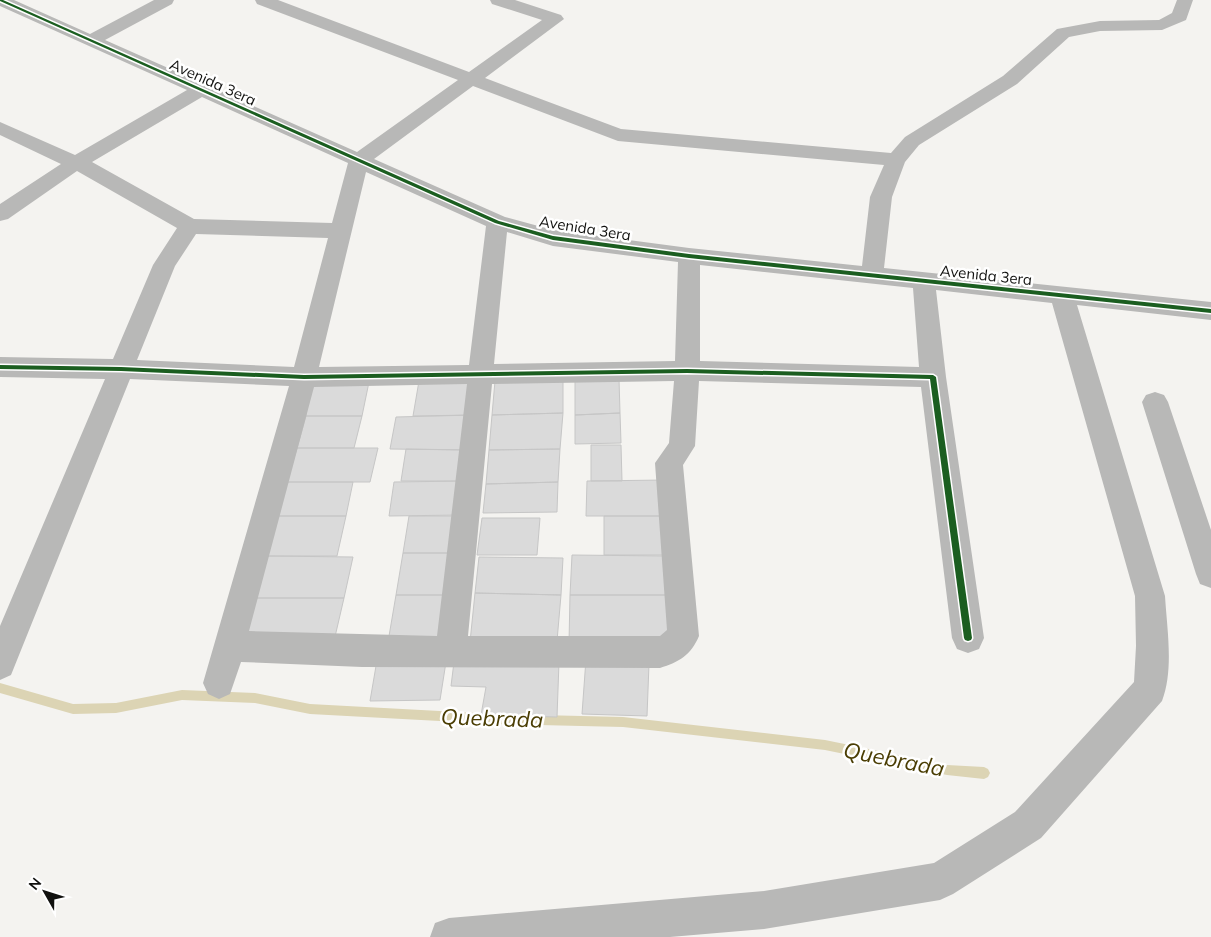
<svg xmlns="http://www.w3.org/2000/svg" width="1211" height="937" viewBox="0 0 1211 937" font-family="Mulish,sans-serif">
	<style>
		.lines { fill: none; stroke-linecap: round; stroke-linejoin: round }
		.stream { fill: #dcd4b4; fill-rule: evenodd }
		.building { fill: #dadada; stroke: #c6c6c6 }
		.minor { fill: #b8b8b7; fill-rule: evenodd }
		.cycleway-casing { stroke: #fff; stroke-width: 3 }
		.cycleway { fill: #1b5e20; fill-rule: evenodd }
		.labels { text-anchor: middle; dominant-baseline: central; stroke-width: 5; stroke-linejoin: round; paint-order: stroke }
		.far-street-label { font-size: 15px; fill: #11110f; stroke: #fff }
		.near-water-label { font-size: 22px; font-style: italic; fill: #4a3d03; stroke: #fff }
	</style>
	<rect width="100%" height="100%" fill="#f4f3f0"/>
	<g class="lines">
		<path class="stream" d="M0,683L73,704L116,703L182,690L255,693L310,704L495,714L623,717L825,740L947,765L984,767L988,769L990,773L988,777L984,779L947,775L825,750L623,727L495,724L310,714L255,703L182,700L116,713L73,714L0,693Z"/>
	</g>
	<path class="building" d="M477,379L473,415L413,416L419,381Z
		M619,379L620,413L575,415V380Z
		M563,380V413L492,415L495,381Z
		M310,382H369L362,416H306Z
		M563,413L560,449L489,450L492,415Z
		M620,413L621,443L575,444V415Z
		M473,415L469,450L390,449L396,417Z
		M306,416H362L354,448H297Z
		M591,445H621L622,481H591Z
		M297,448H378L370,482H287Z
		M406,449L469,450L465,481H401Z
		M560,449L558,482L486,484L489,450Z
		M666,480L668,516H586L587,481Z
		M465,481L461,515L389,516L394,482Z
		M287,482H353L346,516H278Z
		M558,482L557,512L483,513L486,484Z
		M278,516H346L337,556H267Z
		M409,516H462L457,553H403Z
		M604,516H668L670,555H604Z
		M482,518H540L537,555H477Z
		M403,553H457L452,595H396Z
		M572,555L666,556L668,595H570Z
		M267,556L353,557L344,598H255Z
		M479,557L563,558L561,595L475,593Z
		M475,593L561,595L557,641L470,642Z
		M396,595H452L445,642H388Z
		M570,595H668L672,643H569Z
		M255,598H344L334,641L243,640Z
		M586,659L649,664L647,716L582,714Z
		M446,662L440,700L370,701L376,666Z
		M454,662H559L557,717L481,715L486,687L451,686Z"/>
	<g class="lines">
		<path class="minor" d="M0,0H14L90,34L154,0H174L172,4L105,40L357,152L458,80L257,4L255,0H278L469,72L542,20L492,4L490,0H515L561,15L564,19L485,78L621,129L891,153L905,137L1003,76L1057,29L1100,21L1159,20L1172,13L1177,0H1193L1186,20L1162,30L1100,31L1069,37L1017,84L919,145L905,162L892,197L884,268L1211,302V320L1077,305L1165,596C1167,629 1174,670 1162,701L1041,838L953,894L940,900L764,929L670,937H430L435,923L449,918L764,891L934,863L1015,812L1134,682L1136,646L1135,596L1052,303L936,290L946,377L984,638L979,649L968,653L957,649L952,638L921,387L699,381L695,446L683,465L699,636C691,655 679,662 660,668L362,667L241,662L230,694L219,699L208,694L203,683L289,386L130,379L11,675L0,680V626L105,379L0,377V357L113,359L153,265L177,228L77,171L8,219L0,221V204L61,164L0,135V122L75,155L187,90L0,6ZM473,86L618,141L884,165L870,197L862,266L689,248L553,230L505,217L374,159ZM202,97L348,163L332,223L194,219L92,162ZM366,172L486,226L469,365L319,367ZM507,232L553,246L678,262L675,361L494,364ZM196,234L328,238L294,367L137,360L175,266ZM700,265L913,288L919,367L700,361ZM674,381L669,443L655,463L667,630L660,636H468L492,384ZM467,384L437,636L249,631L314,387Z
			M1155,392L1164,395L1168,402L1211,530V588L1200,584L1196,574L1142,402L1146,395Z"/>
		<g class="cycleway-casing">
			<path id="cycleway" d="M0,0H3L499,221L553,236L689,254L1211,309V313L689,258L553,240L495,223L0,1Z
				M0,365L121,367L304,375L687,369L933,375L936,377L972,638L971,640L968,641L965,640L964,638L930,379L687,373L304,379L121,371L0,369Z"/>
		</g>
		<use href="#cycleway" class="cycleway"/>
	</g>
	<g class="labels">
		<g class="far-street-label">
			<text transform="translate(213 82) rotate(24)">Avenida 3era</text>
			<text transform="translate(585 228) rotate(9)">Avenida 3era</text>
			<text transform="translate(986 275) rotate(6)">Avenida 3era</text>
		</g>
		<g class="near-water-label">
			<text transform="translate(492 718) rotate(2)">Quebrada</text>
			<text transform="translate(894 759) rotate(11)">Quebrada</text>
		</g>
	</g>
	<g transform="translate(45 892) rotate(309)" stroke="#ffffff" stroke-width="4" paint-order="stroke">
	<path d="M0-4L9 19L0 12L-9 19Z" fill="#11110f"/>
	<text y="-8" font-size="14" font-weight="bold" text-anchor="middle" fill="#11110f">N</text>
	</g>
</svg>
